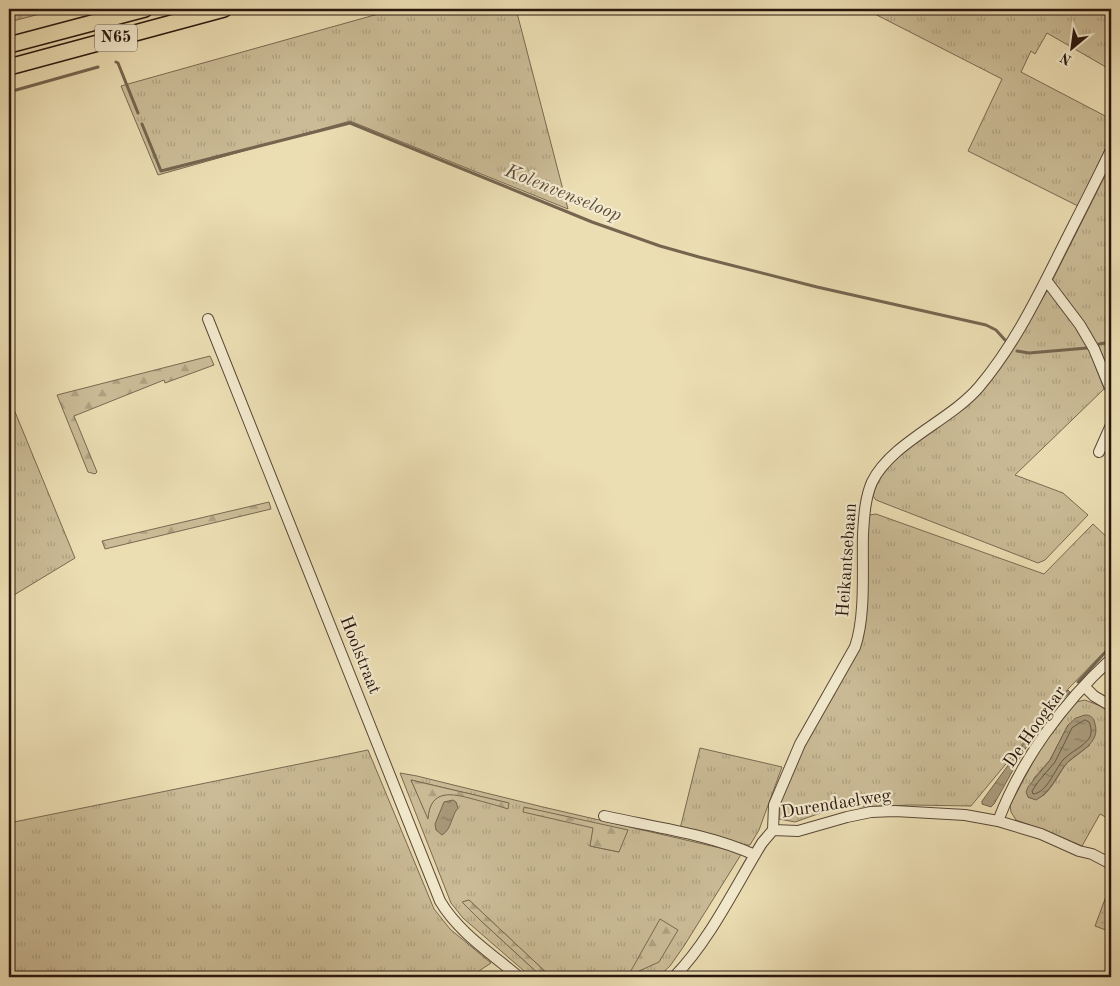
<svg xmlns="http://www.w3.org/2000/svg" width="1120" height="986" viewBox="0 0 1120 986" font-family="'Old Standard TT',serif">
	<style>
		.grass { fill: url(#grass-tufts); stroke: #7a6952; fill-rule: evenodd }
		.forest { fill: url(#forest-firs); stroke: #7a6952 }
		.park { fill: url(#park-dots); stroke: #7a6952 }
		.water { fill: url(#water-ripples); stroke: #75654f }
		.lines { fill: none; stroke-linecap: round; stroke-linejoin: round }
		.shore { stroke: #685844; stroke-width: 1 }
		.stream { stroke: #75654f; stroke-width: 3 }
		.minor-casing { stroke: #594837; stroke-width: 12 }
		.primary-casing { stroke: #28160e; stroke-width: 18 }
		.minor { stroke: #f3eace; stroke-width: 10 }
		.primary { stroke: #ecdeb3; stroke-width: 15 }
		.labels { text-anchor: middle; dominant-baseline: central; stroke-width: 4.5; stroke-linejoin: round; paint-order: stroke }
		.shield { fill: #f3eace; stroke: #655648; stroke-width: 1 }
		.shield-label { font-size: 16px; font-weight: bold; fill: #28160e }
		.street-label { font-size: 18px; fill: #28160e; stroke: #f3eace }
		.water-label { font-size: 19px; font-style: italic; fill: #5c4b3a; stroke: #f3eace }
	</style>
	<defs>
		<pattern id="grass-tufts" width="24" height="20" patternUnits="userSpaceOnUse" patternTransform="scale(1.25)"><rect width="24" height="20" fill="#cbbc97"/><path d="M3 7l-1-3M5 7V3M7 7l1-3M15 17l-1-3M17 17v-4M19 17l1-3" fill="none" stroke="#aea181"/></pattern>
		<pattern id="forest-firs" width="22" height="20" patternUnits="userSpaceOnUse" patternTransform="scale(1.25)"><rect width="22" height="20" fill="#cbbc97"/><path d="M5 1l3.5 6h-7zM16 11l3.5 6h-7z" fill="#aea181"/></pattern>
		<pattern id="park-dots" width="8" height="8" patternUnits="userSpaceOnUse" patternTransform="scale(1.25)"><rect width="8" height="8" fill="#cbbc97"/><path d="M2 2h.1M6 6h.1" fill="none" stroke="#aea181" stroke-width="1.8" stroke-linecap="round"/></pattern>
		<pattern id="water-ripples" width="26" height="14" patternUnits="userSpaceOnUse" patternTransform="scale(1.25)"><rect width="26" height="14" fill="#a99a7b"/><path d="M2 4q2-2 4 0t4 0M15 11q2-2 4 0t4 0" fill="none" stroke="#8a7d63"/></pattern>
	</defs>
	<rect width="100%" height="100%" fill="#ecdeb3"/>
	<filter id="stains"><feTurbulence type="fractalNoise" baseFrequency=".004" numOctaves="4"/><feColorMatrix values="0 0 0 0 .2 0 0 0 0 .09 0 0 0 0 .02 0 0 0 .5 -.17"/></filter>
	<radialGradient id="worn" r=".72"><stop offset=".6" stop-color="#630" stop-opacity="0"/><stop offset="1" stop-color="#630" stop-opacity=".3"/></radialGradient>
	<path class="grass" d="M396,9H516L568,209L350,121L158,175L121,86Z
		M865,9H1111V70L1047,33L1035,54L1031,51L1021,72L1111,119V137L1078,206L968,151L1002,79Z
		M1111,164V376L1098,344L1087,345L1104,389L1015,475L1063,493L1088,515L1045,560L1038,563L876,500L873,496C876,483 882,475 889,465L992,377L1009,355L1047,291Z
		M13,407L75,558L9,598V408Z
		M876,514L1044,574L1093,524L1111,541V645L1068,689L971,806L911,805L835,808L795,822L779,819V804L796,764L815,726L858,651L865,527L869,515Z
		M1085,700L1111,710V820L1100,814L1082,846L1044,830L1016,820L1011,812L1010,805L1040,749L1076,702ZM1068,725L1090,745C1083,751 1075,756 1068,762C1058,772 1046,807 1028,797L1034,778L1050,760Z
		M700,748L782,767L759,830L750,845H743L680,829Z
		M368,750L434,909L450,929L491,963L470,977H9V823Z
		M400,773L417,776L543,807L742,853L684,946L670,966L658,977H551L469,900L463,902L479,919L542,977H531L463,918L451,903ZM411,780L508,803C494,801 454,791 442,795C432,799 429,807 428,817ZM594,828L619,852L590,846Z"/>
	<path class="forest" d="M9,9H59L9,22Z
		M210,356L214,365L165,383L164,380L74,416L97,472L95,474L88,472L57,395Z
		M269,502L271,509L105,549L102,541Z
		M411,780L509,803L508,809C496,805 484,802 473,799C451,793 430,789 428,819Z
		M524,807L628,830L619,852L590,846L593,828L523,812Z
		M469,900L551,977H542L479,919L462,902Z
		M660,919L678,930L659,962L628,976Z"/>
	<path class="park" d="M1111,883V932L1095,926Z"/>
	<path class="water" d="M1068,690L1070,692C1037,721 1016,766 994,804L991,807L982,804V801L1036,727Z
		M1085,715C1091,715 1094,718 1095,724C1101,744 1077,752 1067,763C1056,776 1051,792 1036,800L1028,797L1026,792L1028,787L1050,760L1068,725L1076,718Z
		M453,800L456,802L458,808C451,816 452,829 442,835L436,830L435,824L444,802Z"/>
	<g class="lines">
		<path class="shore" d="M1085,720L1089,722C1091,727 1092,731 1090,737C1084,747 1071,751 1063,760C1055,769 1047,793 1033,794L1032,791L1038,782L1055,762L1072,728Z"/>
		<path class="stream" d="M116,62L118,63L138,113
			M9,92L98,67
			M142,124L161,171L350,123L592,222L660,246L699,257L817,287L986,325L996,330L1005,340
			M1099,344L1111,342
			M1017,351L1029,353L1087,348
			M1078,682L1111,646"/>
		<g class="minor-casing">
			<path id="minor" d="M1046,280L1080,325L1094,349L1111,390
				M208,319L440,901C458,932 492,954 519,977
				M1099,452L1111,425
				M1084,686L1094,696L1111,706
				M604,816C653,827 709,834 755,855
				M998,821C1021,760 1063,703 1111,659
				M773,830L798,831L847,817L871,812L895,811L965,815L998,821L1041,834L1079,851L1092,854L1111,864
				M674,977C710,940 735,887 762,843L773,830L774,805L800,744L855,647C866,615 862,568 863,534C864,517 865,498 872,482C892,442 950,421 979,387C1011,349 1033,306 1055,262C1074,224 1093,187 1111,150"/>
		</g>
		<g class="primary-casing">
			<path id="primary" d="M9,45L145,9
				M9,67L224,9"/>
		</g>
		<use href="#minor" class="minor"/>
		<use href="#primary" class="primary"/>
	</g>
	<g class="labels">
		<rect class="shield" x="95" y="24.5" width="42" height="27" rx="4"/>
		<g class="shield-label">
			<text x="116" y="38">N65</text>
		</g>
		<g class="street-label">
			<text transform="translate(847 560) rotate(-86)">Heikantsebaan</text>
			<text transform="translate(360 655) rotate(68)">Hoolstraat</text>
			<text transform="translate(1035 727) rotate(-55)">De Hoogkar</text>
			<text transform="translate(836 804) rotate(-9)">Durendaelweg</text>
		</g>
		<g class="water-label">
			<text transform="translate(563 194) rotate(22)">Kolenvenseloop</text>
		</g>
	</g>
	<rect width="1120" height="986" fill="none" stroke="#ecdeb3" stroke-width="30"/>
	<rect x="10" y="10" width="1100" height="966" fill="none" stroke="#28160e" stroke-width="2.5"/>
	<rect x="15" y="15" width="1090" height="956" fill="none" stroke="#28160e"/>
	<g transform="translate(1072 48) rotate(209)" stroke="#f3eace" stroke-width="4" paint-order="stroke">
	<path d="M0-4L9 19L0 12L-9 19Z" fill="#28160e"/>
	<text y="-8" font-size="14" font-weight="bold" text-anchor="middle" fill="#28160e">N</text>
	</g>
	<rect width="100%" height="100%" filter="url(#stains)"/>
	<rect width="100%" height="100%" fill="url(#worn)"/>
</svg>
